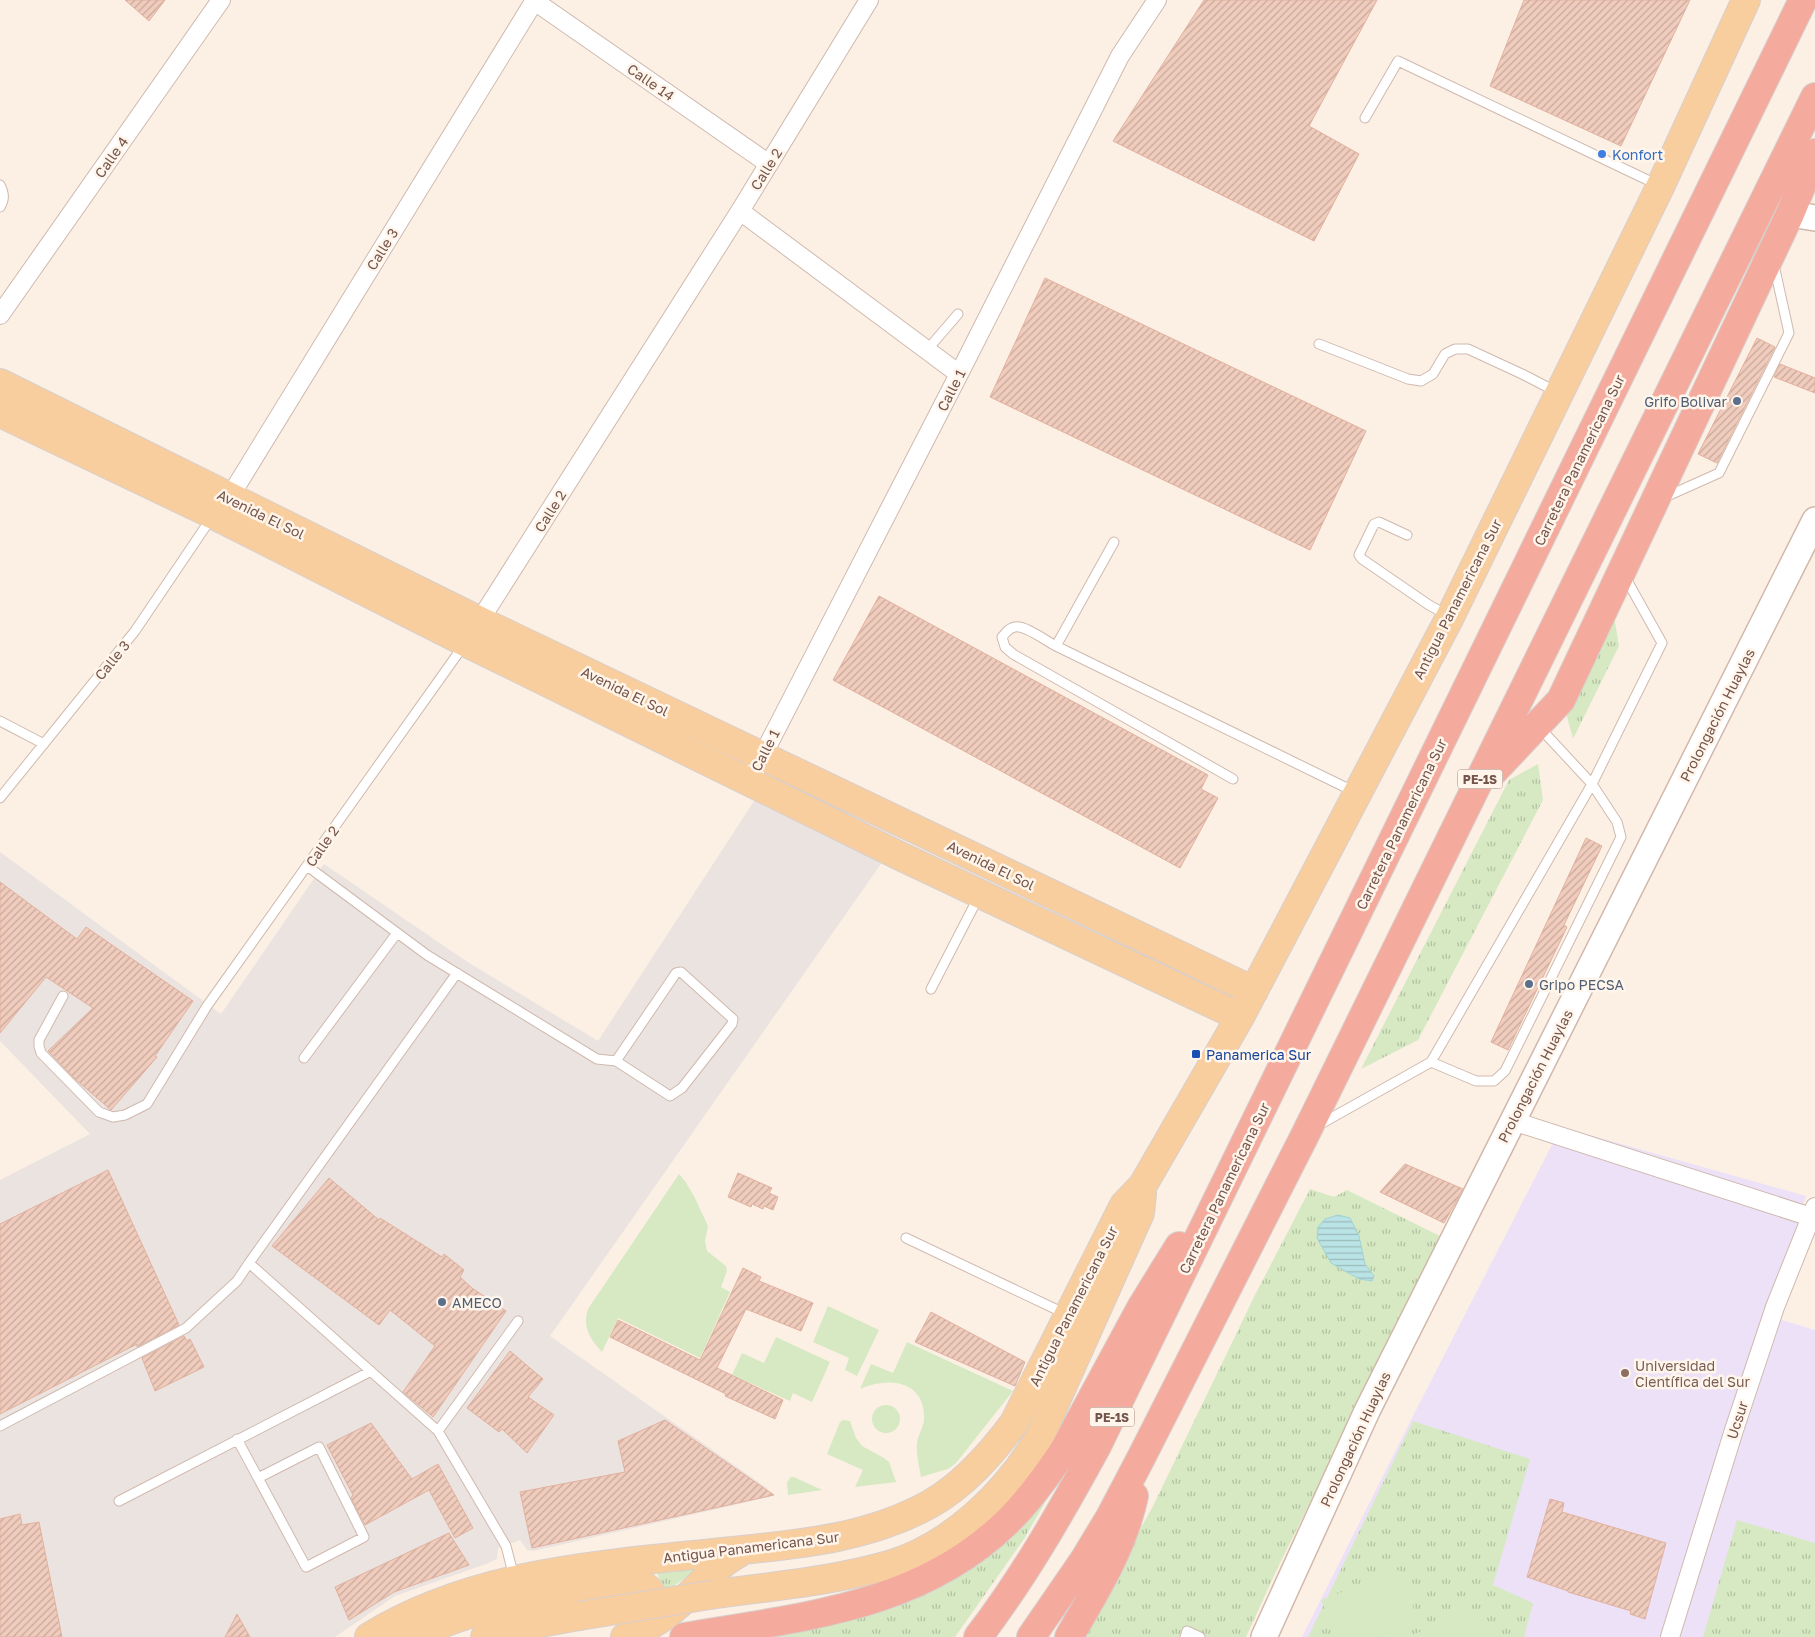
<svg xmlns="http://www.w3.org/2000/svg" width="1815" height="1637" viewBox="0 0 1815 1637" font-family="'Golos Text',sans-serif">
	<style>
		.industrial { fill: #ebe3df }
		.education { fill: #ede1f8 }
		.grass { fill: url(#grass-tufts) }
		.garden { fill: #d6e9c3 }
		.water { fill: url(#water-rules); stroke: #a0d3d6 }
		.building { fill: url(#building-hatch); stroke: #e2b19e }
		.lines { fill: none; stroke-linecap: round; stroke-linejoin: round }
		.lane-casing { stroke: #cfb9ae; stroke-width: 11 }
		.street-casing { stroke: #cfb9ae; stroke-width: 20 }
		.secondary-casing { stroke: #d2b8ab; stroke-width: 28 }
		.primary-casing { stroke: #d8cfcd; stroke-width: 30 }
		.highway-casing { stroke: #d8cfcd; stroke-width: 30 }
		.lane { stroke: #fff; stroke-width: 9 }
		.street { stroke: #fff; stroke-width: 18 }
		.secondary { stroke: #fff; stroke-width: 25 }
		.primary { stroke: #f8ce9f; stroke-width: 28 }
		.highway { stroke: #f4ab9d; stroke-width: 28 }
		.primary-bridge-casing { stroke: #d8cfcd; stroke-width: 30; stroke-linecap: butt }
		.primary-bridge { stroke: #f8ce9f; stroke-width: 28 }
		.shop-dot { fill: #3f7fe0; stroke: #fff5eb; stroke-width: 2 }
		.service-dot { fill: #5c6f8a; stroke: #fff5eb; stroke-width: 2 }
		.transit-dot { fill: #1a4fb4; stroke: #fff5eb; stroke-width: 2 }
		.education-dot { fill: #8d6e63; stroke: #fff5eb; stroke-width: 2 }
		.labels { text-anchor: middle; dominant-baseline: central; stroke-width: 5; stroke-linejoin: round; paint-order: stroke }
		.shield { fill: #fff5eb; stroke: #9e857b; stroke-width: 1 }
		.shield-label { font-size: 12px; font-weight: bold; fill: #74554b }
		.street-label { font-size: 14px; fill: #74554b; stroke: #fff5eb }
		.shop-label { font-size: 14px; fill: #366cbe; stroke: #fff5eb; text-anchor: start }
		.service-label { font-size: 14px; fill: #4e5e75; stroke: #fff5eb; text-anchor: start }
		.transit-label { font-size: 14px; fill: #164399; stroke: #fff5eb; text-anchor: start }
		.education-label { font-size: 14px; fill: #785e54; stroke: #fff5eb; text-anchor: start }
	</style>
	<defs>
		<pattern id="grass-tufts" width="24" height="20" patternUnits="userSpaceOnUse" patternTransform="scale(1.25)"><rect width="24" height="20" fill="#d6e9c3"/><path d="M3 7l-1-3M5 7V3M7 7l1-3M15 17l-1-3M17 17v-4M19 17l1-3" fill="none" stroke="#b2c0a0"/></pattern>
		<pattern id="water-rules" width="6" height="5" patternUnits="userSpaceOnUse" patternTransform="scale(1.25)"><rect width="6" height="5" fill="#bae3e5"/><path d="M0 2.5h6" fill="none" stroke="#9cbbbc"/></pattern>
		<pattern id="building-hatch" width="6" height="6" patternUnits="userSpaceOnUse" patternTransform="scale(1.25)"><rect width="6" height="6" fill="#f0ccbd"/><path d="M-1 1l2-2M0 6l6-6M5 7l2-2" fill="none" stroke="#c7a89c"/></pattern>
	</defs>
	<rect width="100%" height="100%" fill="#fcf0e5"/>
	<path class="industrial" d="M756,798L883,861L550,1336L767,1488L770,1497L533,1551L527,1550L520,1540L498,1548L497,1559L486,1564L395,1596L335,1637H0V1180L90,1134L0,1041V852L221,1014L324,864L466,961L598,1041Z"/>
	<path class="education" d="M1561,1127L1806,1196L1769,1316L1815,1330V1637H1302L1413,1416Z"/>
	<path class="grass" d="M1612,604L1619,646L1573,739L1565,709Z
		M1538,764L1543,800L1418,1040L1361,1069L1509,780Z
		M1310,1189L1334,1197L1347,1190L1442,1237L1277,1569L1246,1637H1081L1153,1506L1255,1295Z
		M1413,1421L1530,1459L1493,1585L1533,1603L1524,1637H1308Z
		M1058,1480L1024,1539L955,1637H754L882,1610L927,1593L980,1560Z
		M1737,1520L1815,1543V1637H1703Z
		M694,1568V1572L665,1592H663L657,1572Z"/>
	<path class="garden" d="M679,1174L685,1181L694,1196L708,1226L705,1241L707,1251L726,1266L727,1271L721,1287L730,1292L700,1358L618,1318L602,1352C590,1339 582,1327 588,1309Z
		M828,1306L879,1330L857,1376L845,1370L849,1358L813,1342Z
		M776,1337L830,1362L812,1402L793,1393L790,1401L732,1375L742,1353L764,1363Z
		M907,1342L1013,1391L956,1463L948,1469L921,1477C919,1466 916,1453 917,1443C918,1435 923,1428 924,1420C926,1381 889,1376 860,1389L871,1364L893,1373Z
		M872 1419a14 14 0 1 1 28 0a14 14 0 1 1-28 0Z
		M843,1420L850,1421L856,1438L862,1446L884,1458L889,1462L896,1482L855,1487L863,1470L827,1454L840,1422Z
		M791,1477H794L822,1490L788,1495L787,1482Z
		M1399,1570L1419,1622L1380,1637H1336L1321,1600Z
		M1477,1609L1488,1637H1407Z"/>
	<path class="water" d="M1338,1215L1350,1218L1359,1236L1365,1264L1374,1276L1372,1281L1359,1279L1331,1263L1317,1238L1318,1227L1325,1219Z"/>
	<path class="building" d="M125,0H165L149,21Z
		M1204,0H1377L1309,126L1359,154L1314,241L1113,141Z
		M1524,0H1690L1621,146L1490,86Z
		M1045,278L1366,431L1310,550L990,397Z
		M1757,338L1775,347L1717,463L1698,454Z
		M1780,364L1815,378V393L1774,377Z
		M879,596L1208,775L1201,789L1218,798L1180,868L833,680Z
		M1586,838L1602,846L1564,925L1567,927L1508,1050L1491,1042Z
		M0,882L77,939L86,927L193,1001L155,1056L157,1057L111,1110L74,1078L48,1051L93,1008L46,977L0,1033Z
		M1405,1164L1463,1189L1444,1223L1380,1192Z
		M108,1170L179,1325L137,1347V1344L0,1414V1224Z
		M738,1173L772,1188L769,1193L778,1197L773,1210L764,1206L763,1209L752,1204L751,1207L728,1197Z
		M329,1178L379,1220L380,1218L442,1257L444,1254L464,1270L460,1277L472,1288L506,1311L433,1417L403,1392L435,1346L390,1310L379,1325L272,1246Z
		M743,1268L761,1277L759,1281L813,1303L801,1331L746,1309L717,1368L783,1400L775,1419L725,1396L726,1394L610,1337L618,1320L700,1360Z
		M931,1312L1025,1362L1015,1386L915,1342Z
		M184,1336L187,1341L190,1339L204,1367L155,1391L142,1358Z
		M510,1351L543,1379L528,1397L554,1415L527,1453L502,1429L499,1432L467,1408Z
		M665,1420L774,1495L532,1548L520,1492L625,1472L618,1441Z
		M371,1423L412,1479L438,1464L473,1528L455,1538L429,1490L365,1525L351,1498L353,1495L327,1445Z
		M1550,1499L1564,1503L1562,1512L1666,1543L1645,1619L1630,1614L1631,1611L1568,1592V1591L1527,1577Z
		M20,1514L22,1525L39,1522L62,1637H0V1519Z
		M449,1533L469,1565L394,1592L349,1620L335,1587Z
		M237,1614L250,1637H225Z"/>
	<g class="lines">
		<g class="lane-casing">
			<path id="lane" d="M1365,118L1398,61L1658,185
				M0,185C4,193 5,199 0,207
				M1319,344L1408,379L1421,381L1433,374L1445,354L1455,349H1468L1522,374L1557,392
				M927,350L958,314
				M1663,498L1719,473L1789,333L1774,265
				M1407,535L1379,522L1374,524L1359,555L1362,559L1429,605L1447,615
				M1114,542L1056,646L1355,792
				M1056,646C1046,641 1025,625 1015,627C1008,628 1006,633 1002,637L1005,647L1013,654L1233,779
				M0,721L44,744
				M0,798L135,631L212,517
				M307,866L427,955L597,1059L616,1061L670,1096L682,1088L732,1024L733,1019L681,972L676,973L616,1061
				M931,989L979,896
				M63,996L39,1040V1046L41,1053L99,1112L113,1117L125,1115L147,1104L207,1006L464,645
				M304,1058L397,933
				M1431,1062L1476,1081H1494L1505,1071L1621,837L1617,822L1592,784L1662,643L1624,575
				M1317,1126L1431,1062L1592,784L1540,728
				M906,1238L1066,1314
				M0,1426L186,1328L237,1281L249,1263
				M438,1431L249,1263L457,973
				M237,1439L306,1567L364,1537L319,1447L258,1478
				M119,1501L371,1371
				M514,1577L506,1546L438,1431L518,1321
				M1185,1637L1187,1631L1200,1637"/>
		</g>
		<g class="street-casing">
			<path id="street" d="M533,0L769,164
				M740,211L959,374
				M0,315L221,0
				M229,498L535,0
				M475,628L740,211L869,0
				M749,782L959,374L1120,56L1157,0
				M1513,1121L1811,1217
				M1670,1637L1734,1430L1775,1307L1815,1207"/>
		</g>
		<g class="secondary-casing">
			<path id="secondary" d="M1790,214L1815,218
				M1264,1637L1367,1411L1815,520"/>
		</g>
		<g class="primary-casing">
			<path id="primary" d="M0,383L480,621L1254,991
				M0,413L214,515L465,642L900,856L1240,1017
				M716,1594C774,1586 833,1581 889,1565C953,1546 1009,1491 1041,1434L1140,1213L1142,1194
				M369,1637C477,1570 611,1564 733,1551C801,1544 869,1538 930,1504C964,1485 991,1454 1014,1423L1124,1205L1143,1185L1240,1017L1450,617L1660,187L1746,0
				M410,1637C479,1605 552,1592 627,1580C644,1581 658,1593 653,1611C651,1618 646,1624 643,1629
				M485,1637L523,1626L579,1616
				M625,1637C638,1631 651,1626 663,1617C691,1598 709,1569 741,1552"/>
		</g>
		<g class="highway-casing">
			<path id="highway" d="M1494,771L1561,700L1790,214L1815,153
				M684,1637C800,1617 922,1608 1010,1519C1031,1498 1048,1474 1064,1450L1142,1306L1179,1246
				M978,1637C1024,1577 1061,1512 1097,1446L1803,0
				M1031,1637L1084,1560L1110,1517L1141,1458L1306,1133L1815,97
				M1069,1637C1095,1592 1123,1548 1134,1496"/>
		</g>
		<use href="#lane" class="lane"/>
		<use href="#street" class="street"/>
		<use href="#secondary" class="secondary"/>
		<use href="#primary" class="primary"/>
		<use href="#highway" class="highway"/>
		<g class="primary-bridge-casing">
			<path id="primary-bridge" d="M579,1616L716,1594"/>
		</g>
		<use href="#primary-bridge" class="primary-bridge"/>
	</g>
	<circle class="shop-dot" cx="1602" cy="154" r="5"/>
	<g class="service-dot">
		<circle cx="1737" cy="401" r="5"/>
		<circle cx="1529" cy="984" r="5"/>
		<circle cx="442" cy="1302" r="5"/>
	</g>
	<rect class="transit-dot" x="1191" y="1049" width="10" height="10" rx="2.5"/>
	<circle class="education-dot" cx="1625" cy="1373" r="5"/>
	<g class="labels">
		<g class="shield">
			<rect x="1457.5" y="769.5" width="45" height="19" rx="4"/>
			<rect x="1089.5" y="1407.5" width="45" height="19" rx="4"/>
		</g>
		<g class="shield-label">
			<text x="1480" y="779">PE-1S</text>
			<text x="1112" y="1417">PE-1S</text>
		</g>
		<g class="street-label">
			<text transform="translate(651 82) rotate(35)">Calle 14</text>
			<text transform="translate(111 157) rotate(-55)">Calle 4</text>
			<text transform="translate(766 169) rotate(-58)">Calle 2</text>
			<text transform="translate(382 249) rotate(-58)">Calle 3</text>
			<text transform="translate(951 390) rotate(-63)">Calle 1</text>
			<text transform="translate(1579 460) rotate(-64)">Carretera Panamericana Sur</text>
			<text transform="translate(550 511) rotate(-58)">Calle 2</text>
			<text transform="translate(261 514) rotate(26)">Avenida El Sol</text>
			<text transform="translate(1457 599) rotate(-63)">Antigua Panamericana Sur</text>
			<text transform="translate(112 660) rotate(-51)">Calle 3</text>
			<text transform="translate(625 691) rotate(26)">Avenida El Sol</text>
			<text transform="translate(1717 715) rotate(-63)">Prolongación Huaylas</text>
			<text transform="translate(765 750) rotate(-63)">Calle 1</text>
			<text transform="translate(1401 824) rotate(-64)">Carretera Panamericana Sur</text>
			<text transform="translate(322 846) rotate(-55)">Calle 2</text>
			<text transform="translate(991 865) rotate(26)">Avenida El Sol</text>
			<text transform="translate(1535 1076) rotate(-63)">Prolongación Huaylas</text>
			<text transform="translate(1224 1188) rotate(-64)">Carretera Panamericana Sur</text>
			<text transform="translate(1073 1306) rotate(-63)">Antigua Panamericana Sur</text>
			<text transform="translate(1737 1420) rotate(-72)">Ucsur</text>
			<text transform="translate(1355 1439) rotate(-65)">Prolongación Huaylas</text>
			<text transform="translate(751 1547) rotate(-7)">Antigua Panamericana Sur</text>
		</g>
		<g class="shop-label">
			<text x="1612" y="154">Konfort</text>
		</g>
		<g class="service-label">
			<text x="1727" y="401" text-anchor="end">Grifo Bolivar</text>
			<text x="1539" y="984">Gripo PECSA</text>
			<text x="452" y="1302">AMECO</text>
		</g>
		<g class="transit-label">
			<text x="1206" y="1054">Panamerica Sur</text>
		</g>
		<g class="education-label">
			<text x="1635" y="1365">Universidad<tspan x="1635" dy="16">Científica del Sur</tspan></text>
		</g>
	</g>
</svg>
